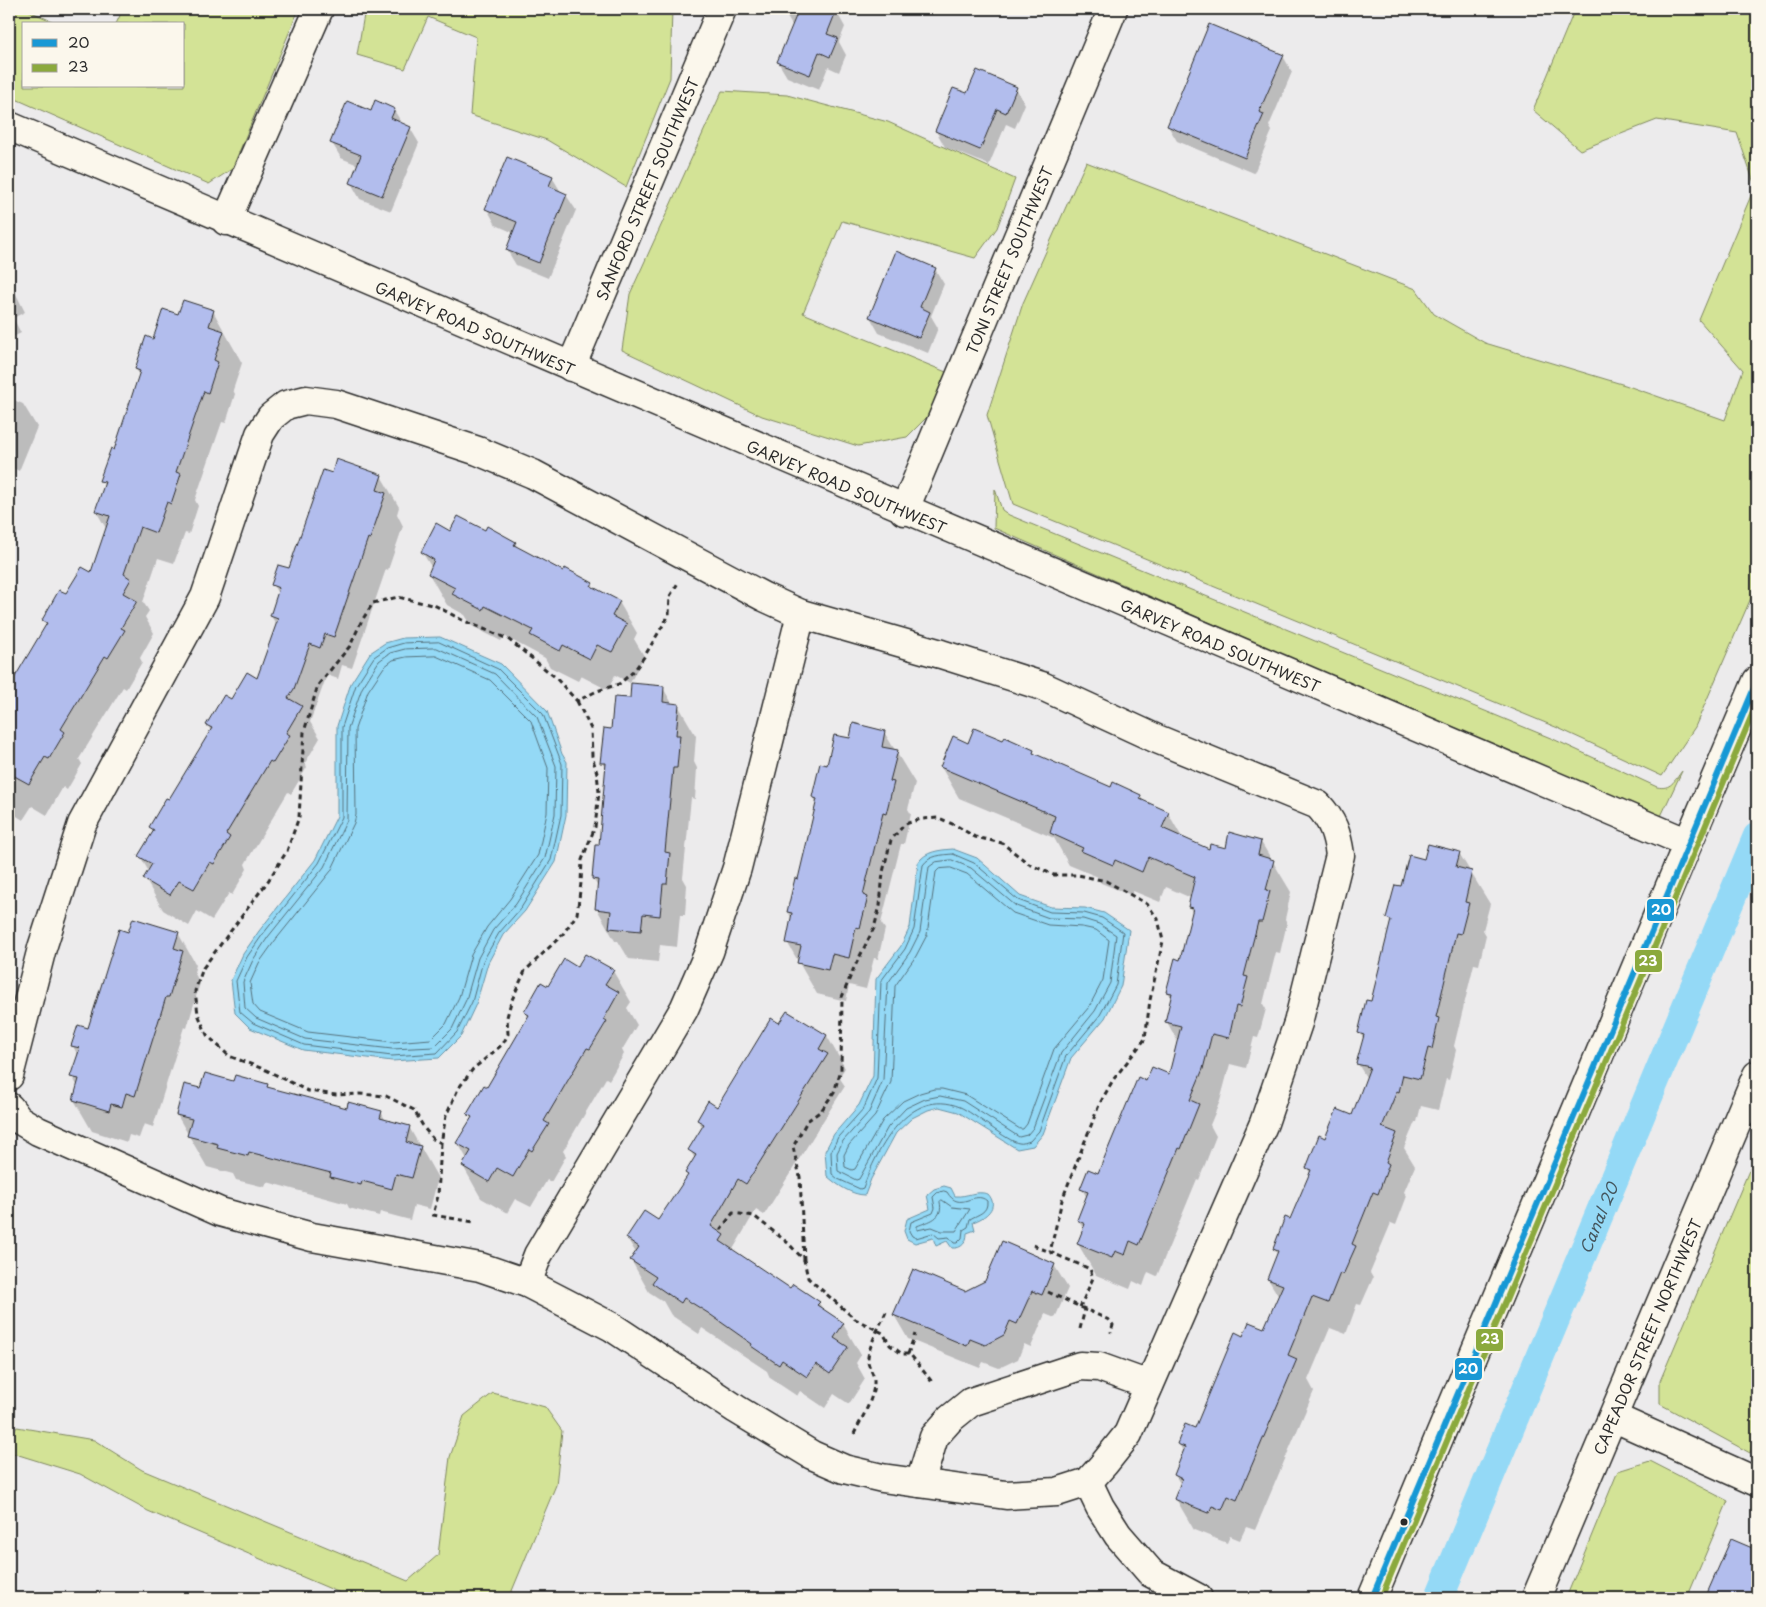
<svg xmlns="http://www.w3.org/2000/svg" width="1766" height="1607" viewBox="0 0 1766 1607" font-family="'Playpen Sans',sans-serif">
	<style>
		.green { fill: #d3e396; stroke: #7f8760 }
		.water { fill: #94d9f6; stroke: #6a93a5 }
		.shadow { fill: #0003 }
		.lines { fill: none; stroke-linecap: round; stroke-linejoin: round }
		.shore { stroke: #55717c; stroke-width: 1 }
		.canal { stroke: #94d9f6; stroke-width: 29 }
		.building { fill: #b2bded; stroke: #2b2b2b }
		.minor-casing { stroke: #2b2b2b; stroke-width: 31 }
		.major-casing { stroke: #2b2b2b; stroke-width: 31 }
		.path { stroke: #2b2b2b; stroke-width: 3; stroke-dasharray: 5 4; stroke-linecap: butt }
		.minor { stroke: #fbf7ec; stroke-width: 28 }
		.major { stroke: #fbf7ec; stroke-width: 28 }
		.bus-1-casing { stroke: #fbf7ec; stroke-width: 10 }
		.bus-2-casing { stroke: #fbf7ec; stroke-width: 10 }
		.bus-1 { stroke: #1998d5; stroke-width: 6 }
		.bus-2 { stroke: #8ba93d; stroke-width: 6 }
		.bus-dot { fill: #2b2b2b; stroke: #fbf7ec; stroke-width: 2 }
		.labels { text-anchor: middle; dominant-baseline: central; stroke-width: 5; stroke-linejoin: round; paint-order: stroke }
		.street-label { font-size: 15px; fill: #2b2b2b; stroke: #fbf7ec }
		.water-label { font-size: 16px; font-style: italic; fill: #45565e; stroke: #fbf7ec }
		.line-badge { stroke: #fbf7ec; stroke-width: 2 }
		.badge-label { font-size: 14px; text-anchor: middle; font-weight: bold; fill: #fff }
	</style>
	<rect width="100%" height="100%" fill="#ecebec"/>
	<filter id="ink" filterUnits="userSpaceOnUse"><feTurbulence type="fractalNoise" baseFrequency=".02" numOctaves="2"/><feDisplacementMap in="SourceGraphic" scale="10" xChannelSelector="R" yChannelSelector="G"/><feConvolveMatrix kernelMatrix="1 2 1 2 8 2 1 2 1" color-interpolation-filters="sRGB"/></filter>
	<g filter="url(#ink)">
		<path class="green" d="M9,9H25L58,24H24V86H184V24H116L123,9H299L232,169L209,184L9,96Z
			M365,9H672L670,78L626,187L547,140L470,115L476,37L428,17L405,69L357,55Z
			M1575,9H1757V584L1695,727L1662,776L1558,728L1013,504L987,415L1023,303L1086,162L1416,289L1434,314L1485,343L1625,385L1725,420L1743,370L1699,320L1755,186L1737,133L1657,120L1580,150L1533,110Z
			M722,91L787,95L888,122L1015,179L997,228L975,258L842,221L803,313L946,372L934,410L907,437L858,446L762,416L622,350L630,294Z
			M995,489L1002,510L1009,515L1553,739L1657,787C1671,790 1674,781 1682,771L1661,816L1382,698L994,528Z
			M1757,1159V1435L1750,1453L1660,1404V1381L1753,1161Z
			M493,1393L545,1407L562,1431L556,1485L509,1598H352L148,1511L80,1474L9,1452V1438L17,1427L94,1440L142,1470L408,1581L438,1555L450,1457L464,1416Z
			M1650,1461L1728,1501L1687,1598H1566L1618,1471Z"/>
		<path class="water" d="M440,637L501,664L547,711L562,754L567,762L566,815L556,862L525,911L503,935L488,963L476,1004L461,1036L439,1058L392,1061L303,1050L250,1028L235,1013L231,980L243,954L259,931L315,860L337,816V726L351,683L370,653L385,643L403,638Z
			M953,849L977,858L1020,896L1051,907L1085,908L1104,913L1129,930L1121,986L1105,1018L1071,1058L1043,1134L1033,1146L1017,1149L958,1112L939,1107L928,1110L912,1118L896,1133L871,1179L865,1195C852,1195 837,1185 827,1176L825,1151L834,1134L859,1105L873,1076L876,979L901,946L910,927L918,863C925,851 940,850 953,849Z
			M944,1186L951,1188L955,1196C968,1197 975,1190 988,1194C1000,1207 985,1218 973,1222L975,1230L967,1233C967,1242 962,1249 952,1248L947,1241L936,1246L933,1238L915,1243L907,1239L904,1231L907,1219L930,1209L927,1195L934,1189Z"/>
		<path class="shadow" d="M790,9H831L836,11L845,27L839,42L846,55L839,72L828,67L819,90L787,77L778,62L793,27L787,17Z
			M1283,56L1292,72L1269,126L1272,131L1254,173L1177,141L1168,126Z
			M1016,88L1025,104L1015,128L1006,124L989,165L945,147L936,131L968,95Z
			M394,110L403,125L410,128L419,143L391,211L360,199L351,183L358,165L341,158L332,143L372,113Z
			M552,177L561,192L566,195L576,210L548,278L516,265L507,250L514,233L496,225L487,209Z
			M935,269L944,284L931,316L938,328L928,353L879,333L870,317Z
			M9,280L25,312L13,318L21,333L9,339Z
			M213,311L242,363L233,390L235,394L226,423L222,422L195,500L198,506L189,534L185,533L174,563L158,558L143,602L149,611L145,617L154,633L140,658L142,662L126,689L123,687L79,759L82,764L67,790L63,787L47,815L32,806L23,820L9,811V689L47,626L43,620L66,595L92,574L107,530L96,511L105,487L101,480L115,451L140,376L136,369L153,340L179,316Z
			M9,398L23,404L37,427L19,471L13,468L9,478Z
			M333,475L381,476L399,507L397,514L403,526L388,570L386,569L352,668L342,665L338,679L327,675L310,722L320,738L305,763L307,767L291,794L288,792L245,864L247,869L232,895L229,893L212,920L197,911L189,926L163,910L145,879L149,872L140,856L154,832L150,827L170,801L211,732L208,725L231,700L258,680L277,626L271,616L278,594L273,585L289,570Z
			M486,531L515,543L519,550L564,573L592,584L596,590L619,602L637,633L634,639L644,656L630,683L615,675L608,690L581,676L578,681L550,667L545,658L504,636L501,641L472,626L465,615L447,605L429,574L432,568L422,552L451,532Z
			M663,688L673,705H678L696,736L694,762L697,768L695,799L691,798L683,878L687,885L685,915H680L677,947L660,945L658,962L629,959L618,941H615L597,909L598,887L593,879L600,847L607,771L602,762L612,730L631,700Z
			M884,732L915,783L908,809L911,814L904,844H901L881,923L885,929L878,959L874,958L866,989L849,985L846,1001L817,994L787,942L792,919L788,912L799,881L817,805L813,797L828,767L851,740Z
			M1004,742L1033,751L1036,756L1111,789L1140,796L1144,802L1168,813L1183,839L1210,851L1261,842L1291,892L1285,919L1287,923L1280,953L1276,952L1263,1004L1266,1009L1258,1038L1254,1037L1246,1068L1230,1064L1220,1101L1210,1125L1216,1136L1199,1180L1197,1179L1157,1276L1148,1272L1143,1286L1133,1281L1130,1289L1096,1275L1078,1244L1084,1230L1078,1220L1087,1198L1082,1189L1099,1175L1147,1082L1170,1076L1178,1042L1167,1022L1172,999L1168,992L1181,961L1193,913L1189,907L1191,898L1166,887L1160,902L1133,891L1131,895L1101,883L1098,877L1069,865L1054,838L959,798L941,767L968,744Z
			M1459,853L1490,904L1483,930L1486,935L1479,965L1474,964L1454,1046L1456,1050L1449,1080L1446,1079L1438,1110L1421,1106L1417,1122H1415L1404,1148L1415,1166L1404,1192L1407,1196L1396,1225L1391,1223L1370,1273L1373,1278L1361,1305L1357,1304L1346,1334L1330,1328L1308,1380L1314,1391L1255,1530L1246,1527L1240,1540L1230,1536L1227,1543L1194,1530L1176,1499L1181,1485L1175,1475L1184,1453L1179,1444L1196,1430L1244,1337L1265,1330L1279,1297L1268,1279L1278,1255L1274,1249L1291,1221L1310,1173L1307,1167L1326,1139L1352,1116L1367,1079L1358,1064L1364,1040L1360,1033L1372,1003L1391,924L1388,918L1402,887L1425,861Z
			M129,933H178L196,965L194,972L200,983L187,1028L184,1027L153,1127L144,1124L139,1138L129,1135L127,1142L92,1131L74,1100L78,1087L72,1076L78,1056L73,1046L89,1030Z
			M578,968L613,971L631,1002L627,1008L637,1025L622,1050L624,1054L609,1080L606,1078L563,1151L566,1156L551,1182L547,1180L531,1207L515,1199L507,1213L481,1198L463,1166L467,1159L458,1143L472,1120L469,1114L488,1088L529,1018L525,1012L548,987Z
			M787,1012L827,1036L845,1068L839,1077L845,1086L764,1215L756,1210L732,1251L791,1290L819,1303L824,1311L843,1324L861,1355L856,1363L865,1379L849,1404L834,1394L825,1408L800,1391L797,1396L770,1378L767,1371L702,1328L699,1334L671,1315L663,1301L649,1292L631,1260L636,1253L627,1238L658,1221L688,1177L686,1173L695,1159L690,1150L703,1128L698,1120L717,1109Z
			M234,1082L267,1085L269,1089L347,1110L381,1112L386,1121L409,1127L438,1178L430,1209L414,1205L410,1220L380,1212L379,1216L349,1208L347,1204L267,1182L265,1187L236,1180L233,1174L207,1167L177,1115L201,1090Z
			M1054,1265L1068,1288L1055,1318L1045,1314L1031,1347L1024,1344L1018,1359L999,1368L983,1362L980,1368L908,1339L894,1315Z
			M1731,1541L1757,1552V1598H1709L1708,1596Z"/>
		<g class="lines">
			<path class="shore" d="M439,642L498,669L543,714L562,764L561,815L551,860L521,908L499,933L483,961L472,1002L457,1032L437,1053L392,1056L304,1045L253,1023L240,1012L236,981L247,957L263,934L319,863L342,817V727L356,685L374,657L387,648L404,643Z
				M437,648L495,674L537,717L556,766L555,814L545,858L516,904L493,930L478,958L466,1000L452,1029L434,1047L392,1049L305,1039L256,1018L245,1008L243,982L253,960L268,937L324,867L347,820L348,728L362,688L379,661L390,653L405,649Z
				M436,656L490,680L531,721L548,768L547,813L538,855L510,899L487,927L471,955L459,997L446,1024L431,1039L393,1042L308,1032L260,1012L253,1004L250,983L259,963L274,942L331,871L354,823L356,815L355,729L368,691L384,667L393,660L406,657Z
				M953,854L974,863L1018,900L1050,912L1084,913L1102,918L1123,932L1116,985L1100,1015L1066,1056L1039,1131L1030,1141C1027,1142 1022,1144 1019,1143C1008,1142 974,1113 960,1107C909,1086 877,1149 863,1188L860,1189L838,1179L832,1174L831,1152L838,1137L864,1108L877,1078L881,981L905,949L914,929L923,865C930,855 942,855 953,854Z
				M952,860L971,868L1016,906L1049,918L1083,919L1099,924L1116,935L1110,983L1095,1011L1061,1053L1033,1128L1027,1135L1019,1137L963,1101L940,1096L925,1099L906,1108L888,1127L859,1179L856,1180L838,1171L837,1153L843,1141L869,1112L883,1080L888,983L910,952L920,932L929,867L936,862Z
				M951,868L967,874L1013,913L1048,925L1082,927L1096,930L1109,940L1103,980L1089,1007L1054,1049L1027,1124L1023,1129H1020L966,1095L942,1089H934L920,1093L903,1101L883,1120L855,1169L852,1170L845,1167L844,1155L849,1145L875,1116L891,1082L895,986L916,956L927,935L936,872L939,869Z
				M944,1191L947,1192C960,1214 974,1189 987,1201C988,1213 978,1214 970,1219L968,1227L963,1230L962,1238L957,1243H954L949,1237L939,1238L933,1233L916,1238L912,1236L909,1231L911,1222L933,1213L935,1208L933,1197L937,1193Z
				M942,1200L952,1207L970,1209L956,1231H942L932,1227L917,1230V1226C929,1221 944,1219 940,1202Z"/>
			<path class="canal" id="s1" d="M1439,1598L1757,837"/>
		</g>
		<path class="building" d="M799,9H837L827,34L838,38L830,57L819,52L810,75L777,62Z
			M1209,24L1284,55L1259,112L1264,114L1245,158L1167,126Z
			M977,70L1017,87L1006,113L997,109L980,150L935,131L953,88L967,93Z
			M375,100L395,109L391,118L411,127L382,196L350,183L361,155L330,143L347,101L371,111Z
			M507,157L553,176L549,186L567,194L539,263L506,250L517,222L485,209Z
			M896,251L936,268L920,307L930,312L919,338L869,317Z
			M183,300L214,310L209,326L224,331L214,360L218,362L208,393L204,391L176,472L181,474L171,504L167,502L156,533L140,527L124,574L131,579L123,593L137,601L121,628L125,630L108,658L105,656L61,729L65,732L49,759L45,757L29,784L9,773V687L47,623L42,620L59,590L66,593L82,567L91,572L110,516L95,511L105,482L99,481L111,448L114,450L140,371L135,369L146,336L153,339L163,309L178,314Z
			M336,459L382,475L377,490L386,493L370,539L368,538L334,637L325,634L320,648L310,644L294,689L288,698L302,706L286,733L290,735L273,763L270,761L226,834L230,837L214,864L210,862L194,889L179,881L170,895L143,879L152,864L138,856L154,830L149,827L166,798L169,799L212,728L206,725L224,695L231,699L247,672L257,678L278,619L270,616L279,588L271,585L278,565L289,568L323,470L332,473Z
			M458,516L485,530L487,526L516,542L514,545L563,571L565,568L593,583L591,586L620,601L612,616L627,624L612,652L597,645L590,659L563,645L560,651L530,635L533,630L485,606L483,610L452,594L455,588L428,574L434,560L421,552L436,523L450,531Z
			M631,683L664,686L663,702L679,704L676,735H680L677,768H673L665,852L670,853L667,884H663L660,916L643,914L641,931L609,928L611,911L595,909L598,880L592,879L595,845H599L606,763H600L604,728L611,729L614,697L630,698Z
			M853,723L885,731L882,747L898,750L890,781L894,782L886,814L883,813L863,895L868,897L860,928L856,927L849,958L832,954L828,970L797,963L801,946L786,943L792,913L787,912L795,878L798,879L817,799L812,797L820,763L827,765L834,735L850,738Z
			M974,728L1003,740L1005,737L1034,750L1033,753L1111,787L1113,782L1141,795L1140,799L1169,812L1162,828L1209,849L1210,844L1226,848L1229,832L1261,841L1258,855L1274,860L1266,890L1270,891L1262,922H1258L1244,976L1248,977L1240,1007L1236,1006L1229,1038L1212,1034L1203,1069L1190,1100L1199,1104L1181,1149L1179,1148L1139,1245L1130,1241L1125,1255L1115,1251L1112,1258L1077,1244L1085,1224L1077,1220L1088,1192L1080,1189L1088,1169L1098,1173L1138,1077L1146,1081L1152,1067L1169,1074L1181,1026L1165,1022L1172,993L1166,992L1175,958L1180,960L1193,908L1188,907L1195,877L1148,857L1142,872L1115,860L1113,865L1081,851L1083,848L1050,833L1055,816L940,767L953,736L968,743Z
			M1428,844L1460,852L1456,867L1472,871L1465,902L1469,903L1461,934L1456,933L1436,1017L1439,1018L1432,1049L1428,1048L1420,1079L1403,1075L1399,1092L1397,1091L1382,1127L1397,1133L1386,1162L1389,1164L1378,1194L1373,1192L1352,1244L1356,1246L1343,1275L1340,1273L1328,1303L1312,1297L1288,1355L1297,1359L1237,1500L1228,1496L1222,1510L1212,1506L1209,1513L1174,1499L1182,1479L1174,1475L1185,1447L1177,1444L1185,1424L1195,1428L1235,1332L1243,1336L1249,1322L1264,1328L1283,1285L1267,1279L1278,1251L1273,1249L1285,1217L1290,1219L1311,1170L1306,1168L1319,1135L1325,1138L1337,1109L1352,1115L1370,1067L1356,1064L1364,1035L1358,1033L1366,1000L1371,1001L1391,920L1386,918L1395,885L1401,886L1409,855L1424,859Z
			M133,918L179,932L174,948L183,951L169,997H166L135,1096L126,1093L122,1107L111,1104L109,1111L73,1100L79,1079L70,1077L80,1048L71,1046L78,1025L88,1028L119,929L128,932Z
			M585,954L614,970L605,984L619,992L604,1019L607,1021L590,1049L587,1048L544,1121L549,1124L532,1151L529,1149L513,1177L497,1168L489,1182L462,1166L471,1151L456,1143L472,1117L467,1114L484,1085L487,1087L529,1015L524,1012L541,982L548,986L564,959L577,967Z
			M787,1011L827,1035L819,1049L828,1054L746,1184L738,1179L711,1226L724,1235L720,1241L790,1288L793,1284L820,1302L817,1305L844,1323L834,1338L848,1347L830,1374L816,1364L807,1377L782,1360L779,1365L751,1346L752,1344L708,1313L684,1298L681,1303L652,1283L656,1277L630,1260L639,1247L626,1238L644,1211L658,1220L688,1175L685,1173L696,1155L688,1150L704,1124L697,1120L708,1101L717,1107L771,1018L779,1023Z
			M205,1073L233,1081L235,1075L268,1084L267,1087L347,1108L348,1102L382,1111L380,1118L410,1126L406,1142L421,1146L412,1178L396,1174L392,1189L362,1181L361,1185L330,1177L331,1173L249,1152L248,1156L217,1148L218,1144L187,1136L192,1119L176,1115L184,1084L200,1088Z
			M1002,1241L1055,1264L1042,1295L1032,1291L1017,1324L1010,1321L1004,1335L985,1345L970,1339L967,1346L893,1315L913,1269L965,1291L985,1281Z
			M1731,1539L1757,1550V1598H1705Z"/>
		<g class="lines">
			<g class="minor-casing">
				<g id="minor">
					<path id="s2" d="M9,126C567,369 1128,605 1688,843"/>
					<path d="M226,221L319,9"/>
					<path id="s3" d="M571,367L722,9"/>
					<path id="s4" d="M904,511L1113,9"/>
					<path d="M9,1076L42,948L82,824L205,597L260,434L271,417L286,405L306,400L336,404L478,451L533,474L764,597L801,614L941,654L1042,686L1157,739L1318,805C1333,821 1337,834 1340,855L1298,1023L1264,1123L1128,1434L1104,1464L1088,1482L1057,1492L1006,1495L882,1478L844,1469L812,1455L736,1409L612,1327L527,1283L480,1267L312,1237L220,1212L38,1131L18,1119L9,1107"/>
					<path d="M527,1283L538,1255L684,1009L709,952L737,868L801,614"/>
					<path d="M1613,1417L1757,1482"/>
					<path d="M1088,1482L1100,1507L1118,1535L1151,1573L1198,1598"/>
					<path d="M920,1483L934,1437L950,1419L971,1402L1080,1366L1099,1367L1149,1385"/>
					<path id="s5" d="M1536,1598L1757,1075"/>
				</g>
			</g>
			<g class="major-casing">
				<path id="major" d="M1372,1598L1688,843L1757,681"/>
			</g>
			<path class="path" d="M577,701L591,729L592,756L597,773L599,792L595,827L582,860L581,883L577,914L563,934L525,971L511,1002L507,1017L508,1034L503,1044L473,1069L458,1089L446,1116L441,1143L433,1139L424,1128L414,1110L386,1096L359,1094L336,1095L308,1091L266,1070L229,1056L207,1035L198,1014L195,991L203,968L268,881L287,851L299,817L304,732L318,685L350,646L361,622L373,603L398,597L436,606L462,620L508,639L555,677L577,701L597,691L619,684L634,671L644,657L669,615L670,596L678,583
				M441,1143L438,1196L433,1215L474,1222
				M720,1230L733,1213L754,1216L788,1243L804,1260L808,1278L855,1319L883,1333L890,1345L902,1354H910L932,1382
				M1033,1245L1090,1269L1093,1278L1080,1307
				M804,1260L800,1177L793,1147L807,1121L821,1111L834,1092L841,1070L842,997L853,970L874,928L880,906L883,872L891,840L905,824L921,819L939,818L957,826L975,837L1002,843L1029,864L1054,875H1078L1106,881L1147,904L1158,919L1163,941L1150,1000L1145,1039L1113,1080L1099,1105L1062,1200L1050,1252
				M1048,1292L1109,1320L1113,1325L1111,1333
				M1080,1329L1085,1309
				M908,1354L915,1334
				M854,1434C861,1419 875,1398 874,1380C874,1374 869,1368 868,1362C866,1351 881,1323 886,1312"/>
			<use href="#minor" class="minor"/>
			<use href="#major" class="major"/>
			<g class="bus-1-casing">
				<path id="bus-1" d="M1372,1598L1757,681"/>
			</g>
			<g class="bus-2-casing">
				<path id="bus-2" d="M1381,1598L1757,703"/>
			</g>
			<use href="#bus-1" class="bus-1"/>
			<use href="#bus-2" class="bus-2"/>
		</g>
	</g>
	<circle class="bus-dot" cx="1404" cy="1522" r="4.5"/>
	<g class="labels">
		<g class="street-label">
			<text stroke="none"><textPath href="#s3" startOffset="194">SANFORD STREET SOUTHWEST</textPath></text>
			<text stroke="none"><textPath href="#s4" startOffset="272">TONI STREET SOUTHWEST</textPath></text>
			<text stroke="none"><textPath href="#s2" startOffset="508">GARVEY ROAD SOUTHWEST</textPath></text>
			<text stroke="none"><textPath href="#s2" startOffset="912">GARVEY ROAD SOUTHWEST</textPath></text>
			<text stroke="none"><textPath href="#s2" startOffset="1318">GARVEY ROAD SOUTHWEST</textPath></text>
			<text stroke="none"><textPath href="#s5" startOffset="284">CAPEADOR STREET NORTHWEST</textPath></text>
		</g>
		<g class="water-label">
			<text stroke="none"><textPath href="#s1" startOffset="412">Canal 20</textPath></text>
		</g>
	</g>
	<g class="line-badge">
		<rect x="1646" y="898" width="29" height="24" rx="5" fill="#1998d5"/>
		<rect x="1634" y="949" width="29" height="24" rx="5" fill="#8ba93d"/>
		<rect x="1475" y="1328" width="29" height="24" rx="5" fill="#8ba93d"/>
		<rect x="1454" y="1357" width="29" height="24" rx="5" fill="#1998d5"/>
	</g>
	<g class="badge-label">
		<text x="1661" y="915">20</text>
		<text x="1648" y="966">23</text>
		<text x="1490" y="1344">23</text>
		<text x="1468" y="1374">20</text>
	</g>
	<rect width="1766" height="1607" fill="none" stroke="#fbf7ec" stroke-width="30"/>
	<rect x="15" y="15" width="1736" height="1577" fill="none" stroke="#2b2b2b" stroke-width="2" filter="url(#ink)"/>
	<rect x="22" y="22" width="162" height="65" fill="#fbf7ec" stroke="#a8a59f"/>
	<rect x="32" y="39" width="25" height="8" fill="#1998d5" stroke="#a8a59f"/>
	<text x="68" y="48" font-size="15" fill="#2b2b2b">20</text>
	<rect x="32" y="64" width="25" height="8" fill="#8ba93d" stroke="#a8a59f"/>
	<text x="68" y="72" font-size="15" fill="#2b2b2b">23</text>
</svg>
